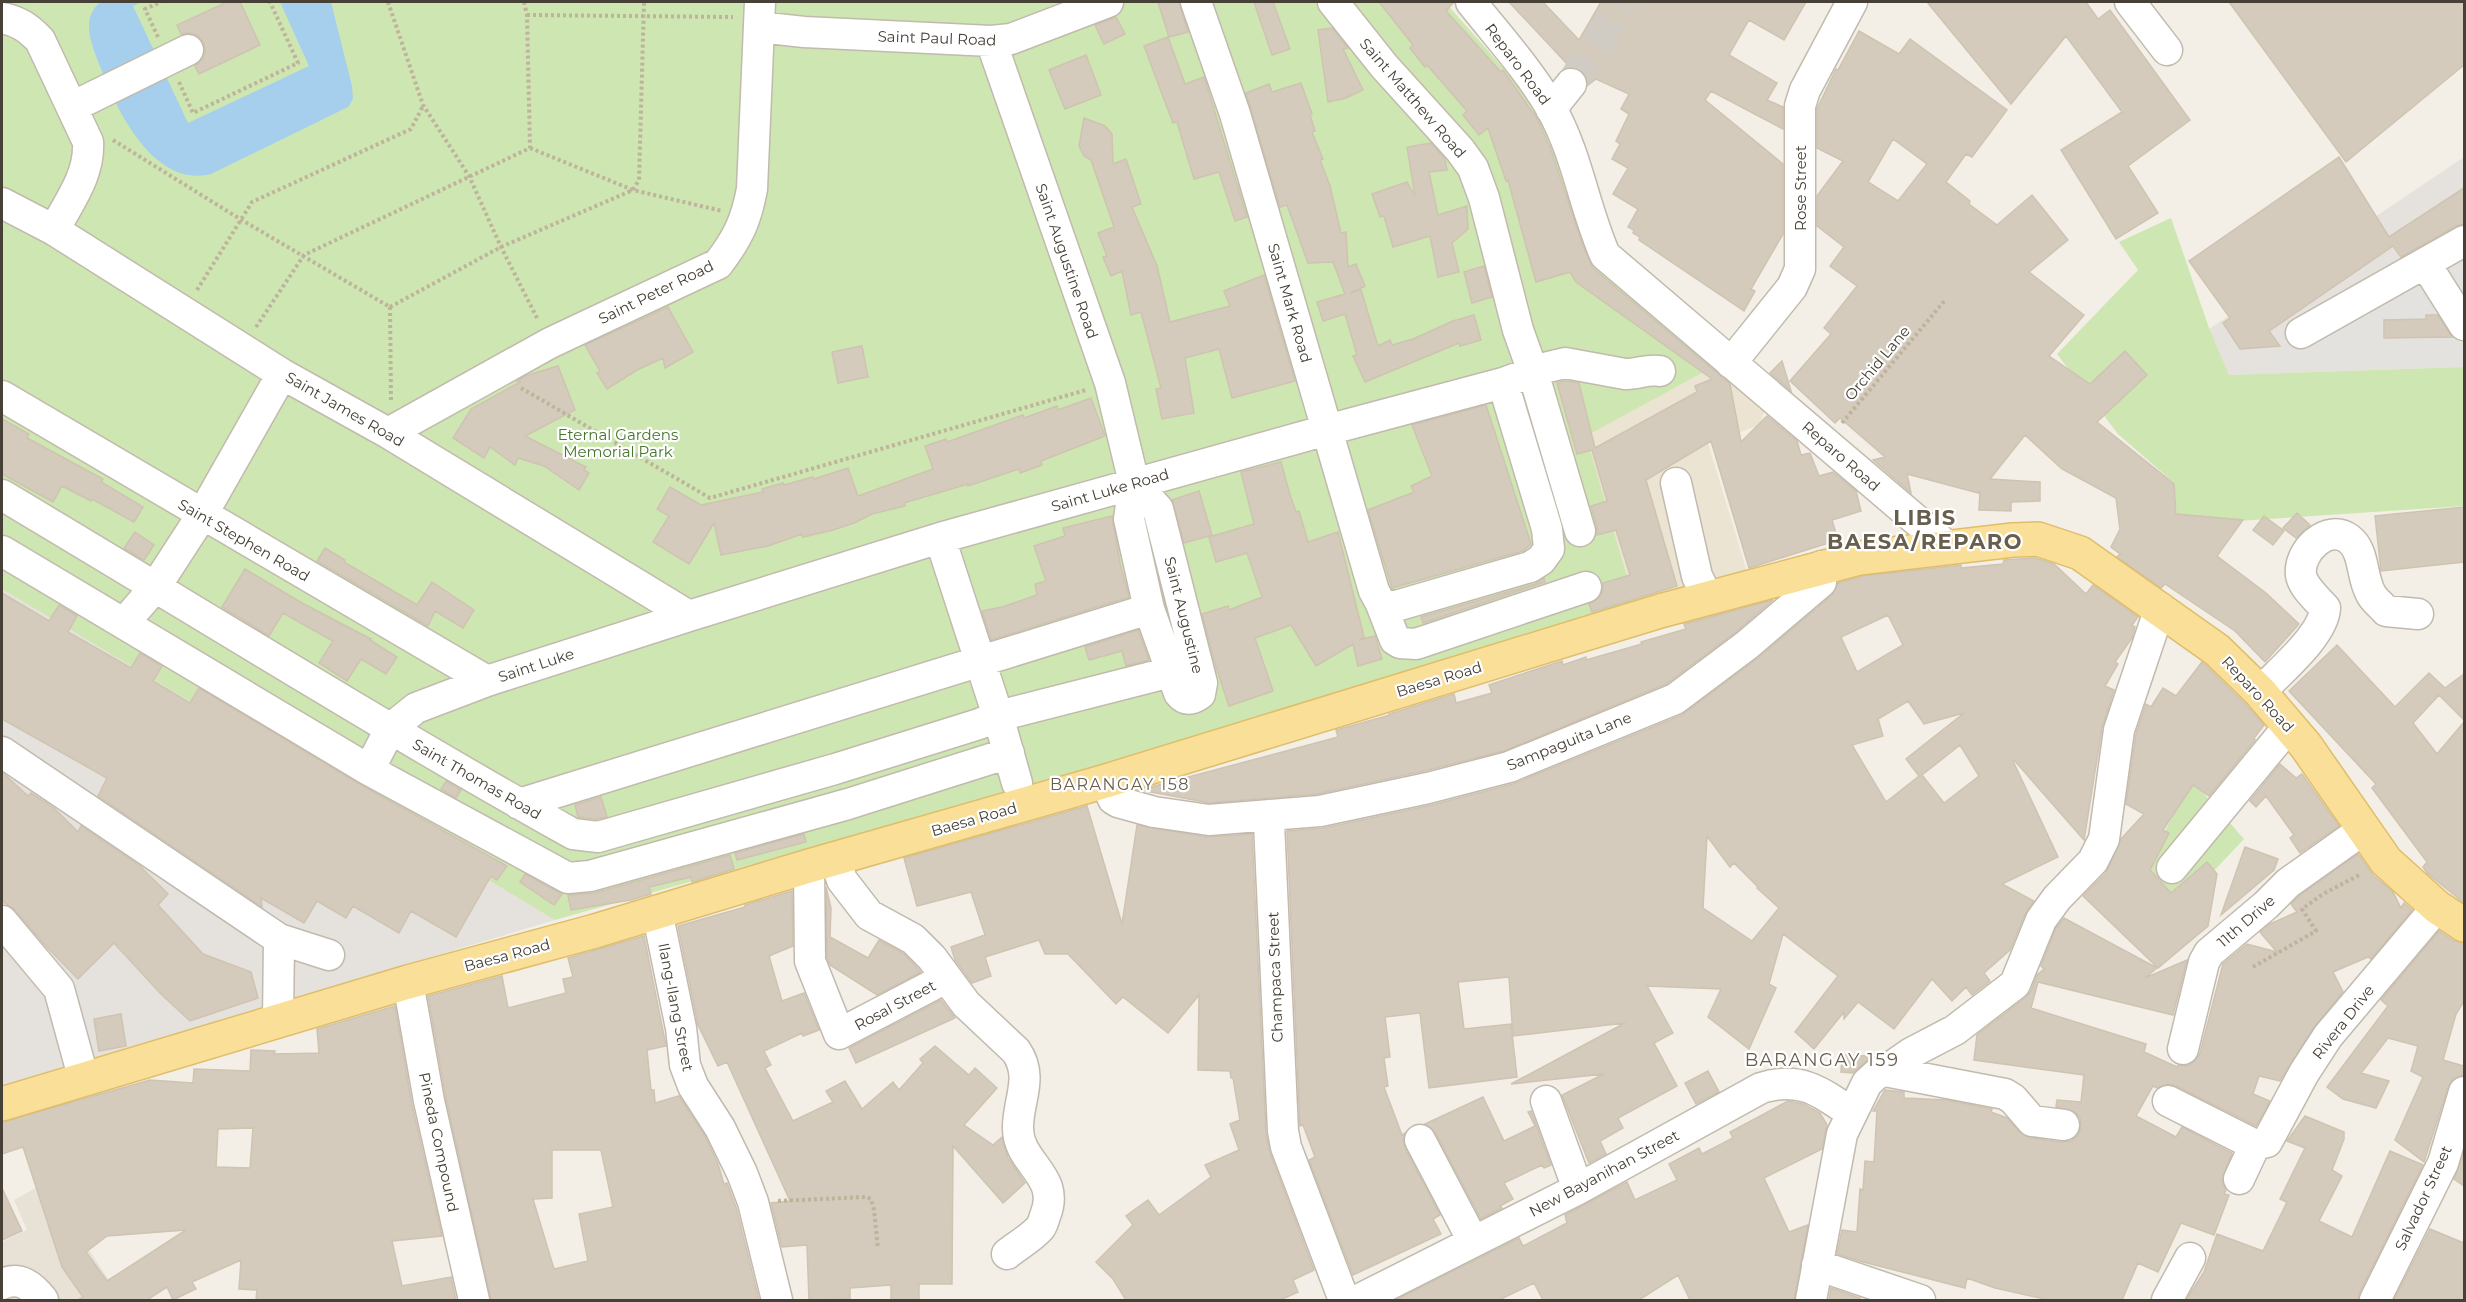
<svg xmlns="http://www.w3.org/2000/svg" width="2466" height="1302" viewBox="0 0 2466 1302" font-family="Montserrat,sans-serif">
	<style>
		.residential { fill: #e7e1d6 }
		.industrial { fill: #e5e1dc }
		.education { fill: #ece4d2 }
		.green { fill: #cee6b1 }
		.parking { fill: #e4e2df }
		.water { fill: #a6cfed }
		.building { fill: #d4cbbd; stroke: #cfc3b1; stroke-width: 1.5; fill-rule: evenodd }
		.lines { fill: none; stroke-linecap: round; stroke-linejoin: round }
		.minor-tunnel { stroke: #d0ccc4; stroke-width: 30; stroke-dasharray: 30 15; stroke-linecap: butt }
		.minor-casing { stroke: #c1baad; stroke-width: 33 }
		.major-casing { stroke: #dfbd69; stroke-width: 36 }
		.path { stroke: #bfb39c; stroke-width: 4; stroke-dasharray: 3 3; stroke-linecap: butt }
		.minor { stroke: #fff; stroke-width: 30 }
		.major { stroke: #fadf99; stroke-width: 33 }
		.labels { text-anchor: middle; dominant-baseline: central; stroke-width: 4.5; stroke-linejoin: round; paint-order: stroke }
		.street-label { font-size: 15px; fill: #464036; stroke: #fff }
		.park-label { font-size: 15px; fill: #47752c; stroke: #fff }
		.neighbourhood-label { font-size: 16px; letter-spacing: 1.5px; fill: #685e4e; stroke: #fff }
		.quarter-label { font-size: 18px; letter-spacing: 1.5px; fill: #685e4e; stroke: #fff }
		.district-label { font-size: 21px; font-weight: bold; letter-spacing: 1.5px; fill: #685e4e; stroke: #fff }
	</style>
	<rect width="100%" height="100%" fill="#f3efe7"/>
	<path class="residential" d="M41,1185L91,1253L122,1300H2V1242L27,1230L14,1200Z"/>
	<path class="industrial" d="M2464,157V367L2229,375L2209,329Z
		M2,589L555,920L2,1086Z"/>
	<path class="education" d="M1724,361L1767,403L1760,425L1708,443L1747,572L1635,604L1585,436Z"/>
	<path class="green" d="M2,2H1445L1544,114L1597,257L1724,361L1586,436L1635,604L1094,768L555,920L2,589Z
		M2171,218L2209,328L2229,375L2464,367V506L2178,525L2174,483L2118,434L2057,354L2138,270L2119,242Z
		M2192,780L2244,839L2173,914L2142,874Z"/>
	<path class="parking" d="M2464,239V362L2273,365L2269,357Z"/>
	<path class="water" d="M101,2H142L133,6L188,123L309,66L280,2H331L352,86L353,99L348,107L211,174C156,188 119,115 103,74C95,52 77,20 101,2Z"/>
	<path class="building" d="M227,2H240L260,45L199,74L195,66L203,59L205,52L204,43L197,35L189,33L181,34L177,25Z
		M1158,2H1179L1188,32L1169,37Z
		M1254,2H1273L1290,49L1272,55Z
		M1379,2H1454L1446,11L1501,72L1503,70L1538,120L1551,150L1582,243L1593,268L1730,384L1741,442L1767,416L1797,441L1801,455L1810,453L1819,476L1833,472L1856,491L1861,511L1832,520L1838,540L1749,568L1711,441L1646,480L1677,586L1592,612L1589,604L1599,598L1603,591V583L1630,575L1616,530L1597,535V526L1591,506L1607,501L1592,450L1577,454L1557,383L1565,381L1579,383L1595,448L1697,392L1695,386L1712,379L1576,282L1570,272L1536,282L1508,180L1506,181L1488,128L1479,135L1463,115L1467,111L1427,65L1425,67L1410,48L1413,45Z
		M1509,2H1543L1579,40L1601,2H1806L1784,40L1749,20L1729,55L1777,83L1767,100L1783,107V129L1711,91L1705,100L1783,164V234L1751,289L1755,291L1744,311L1639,240L1640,237L1633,233L1634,230L1628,227L1638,209L1613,194L1628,168L1612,159L1620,144L1616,141L1629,114L1621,109L1629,94L1596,79L1588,85L1587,77L1582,71L1570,67Z
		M1927,2H2086L2098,19L2110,10L2190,120L2128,166L2158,213L2116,239L2061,150L2122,112L2066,36L2011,104Z
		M2229,2H2464V65L2346,162Z
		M1116,17L1125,34L1104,44L1095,25Z
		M1332,28L1348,48L1343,49L1363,90L1346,98L1328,102L1318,30Z
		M1859,31L1899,54L1910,39L2007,110L1972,157L1966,154L1946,182L1970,201L1969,204L1997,225L2032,195L2068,240L2029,272L2084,315L2049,356L2090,384L2125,351L2147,375L2097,422L2174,484L2176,514L2243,520L2217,556L2266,593L2299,624L2265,662L2235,631L2165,584L2161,588L2117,557L2120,554L2111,547L2120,529L2116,498L2062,469L2025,435L1990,479L2040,482V501L2011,502V511L1979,510L1980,492L1978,493L1907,474L1911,493L1873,460L1885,457L1840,418L1835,423L1790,381L1831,334L1824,328L1857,286L1830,266L1844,247L1817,226V196L1843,161L1817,148V109L1836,69L1838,70ZM1893,139L1927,164L1898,201L1868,182Z
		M1168,37L1185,84L1204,77L1247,217L1235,221L1219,172L1194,179L1177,122L1173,123L1144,46Z
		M1086,55L1101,95L1065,109L1049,70Z
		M1301,83L1312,114L1310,115L1315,131L1312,132L1323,159L1320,160L1330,186L1341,233L1346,232L1348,267L1356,264L1365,286L1350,293L1361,290L1378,346L1390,340L1392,345L1413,339L1453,321L1474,315L1481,340L1460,346L1459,343L1365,382L1353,356L1357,355L1345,314L1323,321L1317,302L1345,294L1333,262L1308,263L1287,205L1280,207L1246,93L1269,84L1272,92Z
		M1084,118L1105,126L1112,134L1113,164L1126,159L1141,204L1132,207L1157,266L1170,322L1230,306L1224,291L1264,275L1295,381L1232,398L1219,349L1185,358L1194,413L1162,419L1156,389L1161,388L1141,312L1131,315L1122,271L1111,276L1103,257L1107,256L1098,233L1114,227L1091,160L1084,156L1079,146Z
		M1431,143L1445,159L1447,170L1429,172L1438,215L1467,206L1468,229L1452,243L1459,272L1438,277L1430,236L1393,247L1384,216L1380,217L1372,194L1407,182L1415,196L1407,147Z
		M2339,157L2389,237L2464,188V224L2456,226L2401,257L2393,246L2269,331L2280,346L2240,349L2223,323L2230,318L2189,261Z
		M1484,266L1492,297L1472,303L1464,272Z
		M668,307L693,352L665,368L663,358L637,370L607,389L597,373L600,371L585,345Z
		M2426,315H2438L2452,337L2384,338V320L2426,319Z
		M862,346L868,377L838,383L832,352Z
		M1782,361L1791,391L1770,373Z
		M558,366L575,410L525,436L586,467L584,470L589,473L579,490L544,466L518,458L515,465L490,447L484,458L453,438L471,409L520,382L517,381L525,376Z
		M1091,398L1105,436L1041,461L1042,465L1020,473L1019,469L968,486V484L904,503L905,506L872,514L854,523L833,530L803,537L802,534L768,546L721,555L714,523L689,564L653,542L669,516L657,509L670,487L701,505L763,492L762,489L783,483L784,485L813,477L814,479L848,468L858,496L933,469L925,446L946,439L947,442L1023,415L1024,418L1057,406L1058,410Z
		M1486,405L1531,544L1523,551L1392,588L1368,510L1414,492L1411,486L1432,476L1412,425Z
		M2,419L29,434L27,438L103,479L101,482L143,507L134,522L92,499L91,501L62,486L53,502L2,474Z
		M1281,462L1290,495L1296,512L1299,511L1308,542L1338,532L1364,637L1359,640L1375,636L1382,659L1358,666L1353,644L1316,666L1291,625L1255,638L1273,691L1229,706L1216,667L1202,614L1228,606L1229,610L1262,597L1247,553L1216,562L1209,537L1254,524L1241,472Z
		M1199,491L1212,535L1184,543L1172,500Z
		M2464,507V562L2381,571L2375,516Z
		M2297,513L2310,525L2296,538L2283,528Z
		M1112,516L1120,563L1129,597L991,640L982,611L1002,607L1037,595L1035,584L1046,581L1034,546L1065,536L1063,528Z
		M2264,516L2284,531L2273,545L2253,530Z
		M135,532L154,545L144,560L124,548Z
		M325,548L345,560L344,562L417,605L432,582L474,610L463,628L435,611L428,626L317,561Z
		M2035,558L2054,564L2086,594L2093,585L2138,617L2132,625L2135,627L2132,638L2115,662L2118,664L2105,686L2114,690L2102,728L2084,840L2014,760L2013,761L2058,857L2002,884L2034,901L2025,914L2010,950L1984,973L1990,981L1972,995L1966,987L1952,1001L1932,979L1894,1029L1858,1002L1844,1019V1012L1814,1049L1795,1032L1838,976L1783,934L1769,984L1776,988L1749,1049L1708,1017L1721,989L1647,986L1673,1033L1654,1043L1677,1086L1618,1118L1623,1128L1600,1141L1606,1154L1589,1163L1562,1095L1604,1074L1511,1084L1625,1023L1513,1036L1509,977L1458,982L1464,1029L1511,1024L1517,1077L1429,1088L1420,1013L1385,1017L1390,1057L1384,1058L1388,1086L1384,1087L1402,1135L1405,1133L1403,1140L1405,1148L1440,1215L1433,1219L1441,1234L1353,1275L1309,1160L1315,1157L1303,1125L1300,1126L1287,831L1324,828L1432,805L1513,784L1682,715L1758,658L1832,595L1838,583L1863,576L1961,565V568L2003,564L2004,560ZM1888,615L1903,645L1857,672L1841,637ZM1908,701L1924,724L1964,713L1906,759L1919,776L1886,802L1852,745L1883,736L1878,719ZM1960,745L1979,776L1944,803L1922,775ZM1707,836L1730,867L1734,863L1758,887L1757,888L1779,908L1752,941L1703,908Z
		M245,569L302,603L371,639L370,640L397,657L386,674L361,659L347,681L319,663L333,641L283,613L269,636L222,607Z
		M1544,578L1545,582L1423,623L1421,617L1535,584Z
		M2,593L49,621L59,605L77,616L68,632L131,668L140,653L162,666L153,681L190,703L199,688L361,785L507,866L497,880L491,876L456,937L411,911L399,933L353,906L346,918L317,901L304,923L261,898L262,907L98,796L107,778L2,719Z
		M1773,600L1736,632L1666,684L1504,751L1424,771L1317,794L1210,803L1140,790L1338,737L1336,730L1390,715L1389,714L1454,694L1456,703L1492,693L1489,685L1516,676L1562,661L1563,665L1586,657V660L1642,644L1641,642L1686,629L1684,624Z
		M1138,630L1149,660L1126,666L1122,651L1089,660L1085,647Z
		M2337,645L2395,707L2429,673L2445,688L2464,674V720L2439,695L2413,723L2437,754L2464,722V903L2427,873L2423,867L2427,862L2372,788L2376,784L2289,691Z
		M2202,662L2246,705L2264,725L2254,738L2255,740L2209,796L2193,785L2163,830L2169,833L2150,870L2171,893L2207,862L2217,874L2208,926L2158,968L2083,896L2106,873L2121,839L2144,814L2126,804L2136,734L2146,704L2151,707L2163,688L2176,696Z
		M2280,764L2296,778L2302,774L2339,826L2300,853L2290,838L2294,835L2266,796L2256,807L2250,801Z
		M2,772L28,796L31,793L54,808L78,832L81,826L140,866L168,894L158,905L203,954L251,972L258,998L190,1021L160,993L114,943L78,979L44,944L15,910L2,901Z
		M446,781L461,790L456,798L441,789Z
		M601,797L607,817L597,819L578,817L575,805Z
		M1087,806L1122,924L1137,825L1207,837L1252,834L1266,1134L1270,1153L1314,1270L1293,1280L1298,1292L1280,1300H1126L1113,1279L1096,1262L1133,1225L1126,1216L1148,1200L1159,1215L1211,1177L1205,1165L1239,1150L1230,1124L1240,1120L1233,1078H1231L1230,1071L1198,1070L1199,995L1168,1033L1123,997L1116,1004L1068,954H1045L1039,940L985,957L991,976L972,983L955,960L951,947L985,935L971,892L917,906L904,858Z
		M804,834L806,842L737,860L735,853Z
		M2245,847L2278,859L2274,870L2221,915Z
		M2358,854L2373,875L2393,892L2401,908L2404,903L2412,910L2371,959L2368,957L2333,972L2343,992L2314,1027L2280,1081L2259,1076L2253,1094L2270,1101L2256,1126L2176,1086L2168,1084L2157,1088L2153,1086L2136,1116L2176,1137L2182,1127L2232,1153L2222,1180L2226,1190L2224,1194L2229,1195L2214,1235L2181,1223L2158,1272L2138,1263L2122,1300H2049L1995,1288L1967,1278L1965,1288L1863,1262L1837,1254L1842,1230L1857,1232L1860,1189L1863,1190L1865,1161L1874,1162L1877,1111H1873L1885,1090L1904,1092V1098L1947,1100L1992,1109L1991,1112L2007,1118L2019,1132L2030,1138L2062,1142L2071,1141L2078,1135L2081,1127L2080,1118L2075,1112L2056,1107L2057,1100L2081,1102L2084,1075L1974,1060L1977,1035L2025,998L2031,991L2037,975L2044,969L2041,966L2056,928L2064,918L2157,968L2145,978L2187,960L2173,1015L2038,982L2031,1008L2146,1044L2144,1052L2177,1067L2178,1065L2187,1066L2195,1061L2200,1053L2223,964L2247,944L2277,952L2260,932L2270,924L2297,912L2291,904L2299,896Z
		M730,855L734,869L692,882L691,877L649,887L651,894L631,900L571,910L568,895L595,893Z
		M525,874L562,894L554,905L520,882Z
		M826,887L831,908L830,937L868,958L879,940L903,953L921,972L877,995L830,965L827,958Z
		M792,891L793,946L769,956L782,1001L804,993L819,1030L803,1036L802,1033L764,1051L771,1065L765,1068L793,1121L833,1102L826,1091L845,1081L862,1109L893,1082L899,1090L923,1063L920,1059L935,1046L969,1075L975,1068L997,1088L964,1125L993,1145L1002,1137L1008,1158L1025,1183L1003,1203L953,1146L952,1284H919V1300H891V1285L850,1288V1299L809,1300L807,1245L782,1247L771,1203L790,1201L727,1062L718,1066L698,1025L678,926L745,907V905Z
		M2439,931L2454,941L2464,943V1001L2456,1014L2443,1060L2464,1066V1075L2453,1079L2448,1087L2424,1162L2395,1140L2423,1077L2411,1071L2418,1046L2388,1038L2361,1073L2389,1081L2376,1108L2343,1099L2327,1087L2388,1006L2381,1000Z
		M644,936L666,1046L647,1050L651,1090H654L655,1103L679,1096L705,1136L718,1164L724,1184L727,1183L736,1207L759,1300H491L446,1098L428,996L502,976L508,1008L566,993L563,979L573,977L568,958ZM552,1150H601L613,1207L579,1214L588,1261L554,1269L533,1199L552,1198Z
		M941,1000L955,1018L856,1063L849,1048Z
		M395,1006L412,1105L442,1236L392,1241L402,1286L451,1277L456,1300H256L257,1290L239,1289L241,1260L192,1282L196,1289L173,1300L167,1287L147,1300H78L83,1297L62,1267L23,1147L2,1154V1122L150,1080L193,1083L194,1069L250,1071L251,1050L275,1051L274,1054L319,1053L317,1029ZM253,1128L250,1168L216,1167L218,1129ZM186,1230L107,1281L86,1252L107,1236Z
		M121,1014L126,1046L99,1051L94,1019Z
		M1842,1055L1870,1056V1058L1853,1073L1841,1072Z
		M1708,1071L1719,1092L1696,1104L1685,1083Z
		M1483,1097L1504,1141L1535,1126L1528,1112L1531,1111L1551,1165L1544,1168L1542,1165L1504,1183L1513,1199L1500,1206L1502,1208L1481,1219L1435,1132L1425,1124Z
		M1788,1101L1803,1104L1820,1113L1827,1125L1822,1149L1764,1178L1789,1232L1808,1225L1794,1300H1690L1678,1275L1639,1300H1543L1534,1283L1499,1300H1395L1519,1238L1523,1246L1567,1223L1565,1215L1627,1182L1635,1200L1677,1180L1669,1164L1699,1148L1702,1154L1733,1138L1730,1132Z
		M2305,1116L2344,1132V1139L2332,1170L2342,1176L2319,1221L2352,1237L2390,1151L2423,1165L2360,1292L2358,1300H2186L2204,1272L2217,1234L2263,1251L2287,1202L2280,1199L2305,1148L2287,1141Z
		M2464,1151V1186L2454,1179Z
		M2,1188L22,1231L2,1240Z
		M2430,1229L2464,1243V1300H2394Z
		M1831,1288L1860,1298V1300H1831L1829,1299Z"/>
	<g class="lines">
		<path class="minor-tunnel" d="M1571,84L1622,2"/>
		<g class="minor-casing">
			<path id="minor" d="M1196,2L1235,114L1374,591L1381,604L1395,640L1400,643L1416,644L1586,587
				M1333,2L1384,66L1460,150L1473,168L1484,198L1518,330L1533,372L1580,531
				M1471,2C1498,36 1529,70 1551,108C1577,154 1584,207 1605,255L1949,548
				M2130,2L2167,50
				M2,18C19,21 28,28 40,40L88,142C90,175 69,202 54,230
				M759,27L804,32L991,41L1011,39L1108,2
				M991,41L1110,383L1134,483L1129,519L1149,609L1179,693C1185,701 1192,700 1200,694L1202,683L1158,509L1134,483
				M72,107L188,50
				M1551,109L1571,84
				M2,203L54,230L282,374L388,433L689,616
				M2425,263L2464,325
				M2301,333L2464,241
				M1731,363L1792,287L1800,269V106L1805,90L1852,2
				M2,396L487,681
				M388,433L550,343L718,264C738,238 746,221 752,189L760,2
				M1676,483L1697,576L1708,599
				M2,495C192,608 380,726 573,834L598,837L835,769L979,724L998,716L1171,672
				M940,538L998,716L1017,783
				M2,551L369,770L568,878L590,876L848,804L1009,753
				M1381,604L1396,606L1530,567L1541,560L1549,549L1547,529L1503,383
				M124,623L156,586L202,515L282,374
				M2260,692C2279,672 2324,635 2325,608C2317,599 2303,587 2301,575C2298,551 2328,523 2349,539C2365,551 2361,577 2371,594C2374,600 2381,605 2386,611L2418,614
				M2,752L279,939L329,955
				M369,770L390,729L416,708L487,681L689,616L940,538L1327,430L1503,383L1544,368L1565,363L1625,374C1638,374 1647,369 1660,371
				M1106,781L1113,799L1118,802L1154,812L1209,820L1320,811L1428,788L1509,767L1675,699L1747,645L1821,582L1822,566
				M519,804L1149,609
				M1262,816L1269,823L1283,1131L1286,1147L1344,1300
				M835,859L842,880L869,915L913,939L932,958L966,1004L1016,1051C1034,1077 1018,1100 1018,1127C1017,1164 1062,1175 1045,1216C1044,1220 1042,1225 1040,1228C1031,1238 1017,1246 1007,1254
				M809,866L810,961L839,1034L946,978
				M2172,868L2280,737L2290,729
				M657,911L681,1028L685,1065L693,1086L720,1128L742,1173L753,1202L777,1300
				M2,921L59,989L84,1080
				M408,982L429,1101L474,1300
				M278,1022L279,939
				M2183,1049L2204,962L2209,953L2266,905L2288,883L2364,829
				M1885,1071L2005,1094L2013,1099L2032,1121L2064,1125
				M1546,1101L1578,1189
				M2168,1101L2255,1145L2267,1142L2304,1073L2328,1036L2437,907
				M1420,1140L1473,1241
				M2239,1179L2255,1145
				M1817,1265L1920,1300
				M2,1284C20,1276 32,1286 43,1300
				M1358,1300L1578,1189L1761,1088C1800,1076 1820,1091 1851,1113
				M1811,1300L1842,1134L1867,1083L1879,1072L1885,1071L1911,1053L1955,1030L2015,984L2041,920L2057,898L2093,861L2104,839L2119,730L2160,608
				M2167,1300L2190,1258
				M2375,1300L2443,1163L2464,1092"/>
		</g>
		<g class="major-casing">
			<path id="major" d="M2,1104L408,982L595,931L809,866L1106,781L1660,611L1859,558L2013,540L2038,539L2080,553L2217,650L2260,692L2306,746L2386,861L2437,907L2464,925"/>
		</g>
		<path class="path" d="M388,2L423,105L469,176L501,247L538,320
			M527,15L733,17
			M158,37L145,9L161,2
			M179,82L193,113L298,63L270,2
			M113,140L240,219L390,307
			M530,148L633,190L722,211
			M197,290L252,202L411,129L423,106
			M390,307L501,247L633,190L639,180L644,2
			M390,307L391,402
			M256,327L304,255L530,148L527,15L524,2
			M521,388L710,498L1086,390
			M1842,423L1946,299
			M2253,967L2316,931L2302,909L2323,894L2361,874
			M778,1201L866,1197L871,1199L874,1210L878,1249"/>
		<use href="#minor" class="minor"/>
		<use href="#major" class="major"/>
	</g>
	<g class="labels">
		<g class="street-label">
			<text transform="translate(937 38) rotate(2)">Saint Paul Road</text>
			<text transform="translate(1518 64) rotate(53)">Reparo Road</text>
			<text transform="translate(1413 98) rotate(49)">Saint Matthew Road</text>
			<text transform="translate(1800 188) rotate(-90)">Rose Street</text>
			<text transform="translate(1067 261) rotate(71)">Saint Augustine Road</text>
			<text transform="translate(656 292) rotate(-26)">Saint Peter Road</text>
			<text transform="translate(1290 303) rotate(74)">Saint Mark Road</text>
			<text transform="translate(1877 363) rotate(-50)">Orchid Lane</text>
			<text transform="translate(345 409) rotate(30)">Saint James Road</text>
			<text transform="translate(1841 456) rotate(41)">Reparo Road</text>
			<text transform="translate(1110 490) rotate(-16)">Saint Luke Road</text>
			<text transform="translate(244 540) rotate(30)">Saint Stephen Road</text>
			<text transform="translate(1184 615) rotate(76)">Saint Augustine</text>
			<text transform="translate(536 665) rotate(-18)">Saint Luke</text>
			<text transform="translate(1439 679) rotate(-17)">Baesa Road</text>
			<text transform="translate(2258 694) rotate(47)">Reparo Road</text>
			<text transform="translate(1569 741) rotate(-22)">Sampaguita Lane</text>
			<text transform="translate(477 779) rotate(30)">Saint Thomas Road</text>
			<text transform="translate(974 819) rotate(-16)">Baesa Road</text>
			<text transform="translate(2246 921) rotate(-41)">11th Drive</text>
			<text transform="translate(507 955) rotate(-15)">Baesa Road</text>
			<text transform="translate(1275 977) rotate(-92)">Champaca Street</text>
			<text transform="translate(895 1005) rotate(-28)">Rosal Street</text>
			<text transform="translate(676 1007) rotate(79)">Ilang-Ilang Street</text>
			<text transform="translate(2343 1022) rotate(-52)">Rivera Drive</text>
			<text transform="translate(439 1142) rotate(78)">Pineda Compound</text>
			<text transform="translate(1604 1173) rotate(-28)">New Bayanihan Street</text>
			<text transform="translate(2423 1198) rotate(-65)">Salvador Street</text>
		</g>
		<g class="park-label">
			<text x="618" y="434">Eternal Gardens<tspan x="618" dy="17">Memorial Park</tspan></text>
		</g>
		<g class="neighbourhood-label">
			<text x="1120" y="784">BARANGAY 158</text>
		</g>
		<g class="quarter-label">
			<text x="1822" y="1060">BARANGAY 159</text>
		</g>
		<g class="district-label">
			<text x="1925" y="517">LIBIS<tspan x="1925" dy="24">BAESA/REPARO</tspan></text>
		</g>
	</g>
	<rect width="2466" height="1302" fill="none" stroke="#464036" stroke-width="6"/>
</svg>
